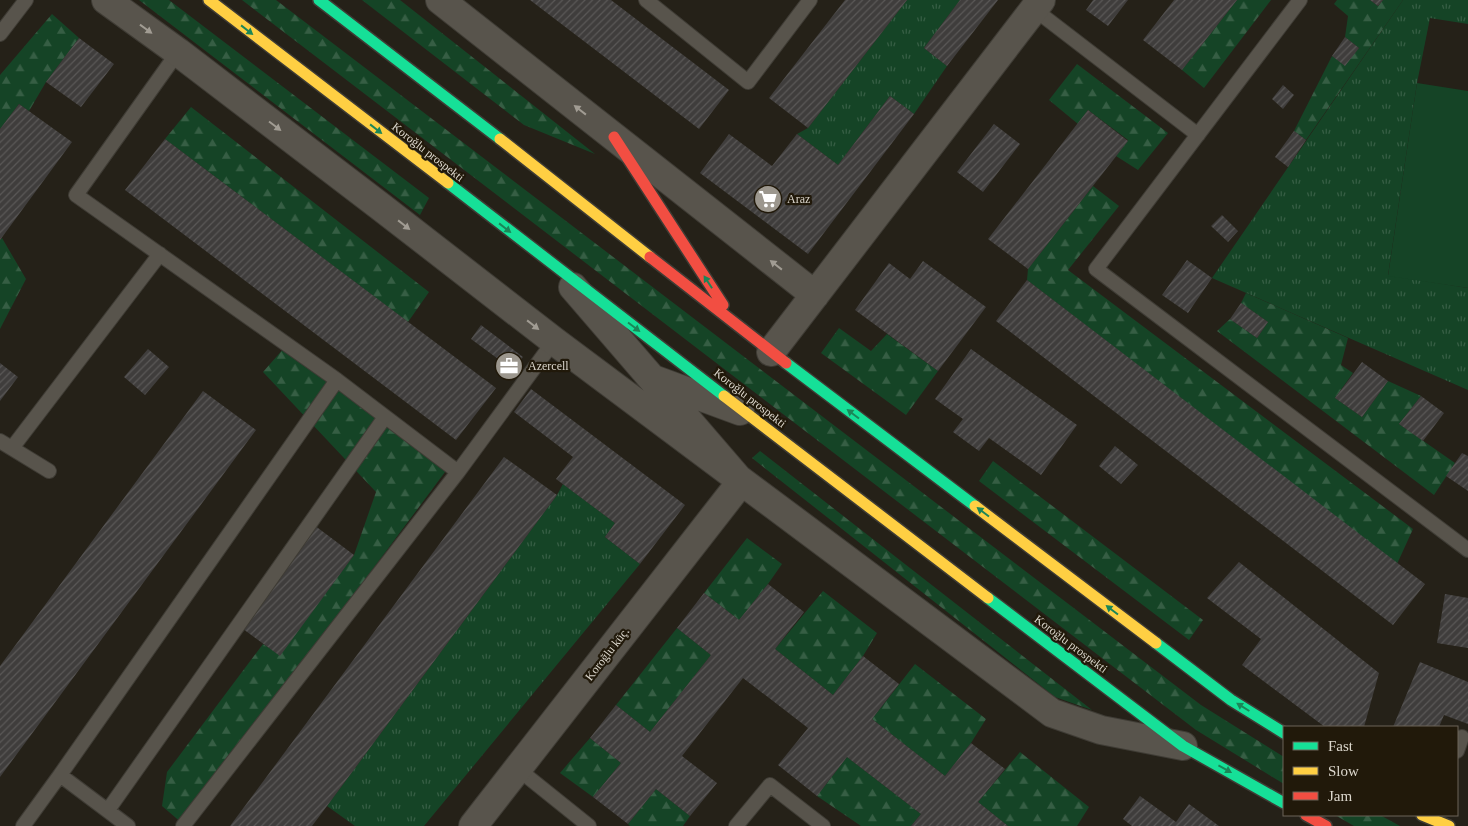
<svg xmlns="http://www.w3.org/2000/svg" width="1468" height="826" viewBox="0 0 1468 826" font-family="'Times New Roman',serif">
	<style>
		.grass { fill: url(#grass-tufts) }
		.forest { fill: url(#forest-firs) }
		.park { fill: #154426 }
		.building { fill: url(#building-hatch) }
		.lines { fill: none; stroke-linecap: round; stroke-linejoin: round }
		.lane-casing { stroke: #3f3c35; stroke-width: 16 }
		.street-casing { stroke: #3f3c35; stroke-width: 30 }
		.fast-casing { stroke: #3f3c35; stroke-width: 14 }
		.slow-casing { stroke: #3f3c35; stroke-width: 14 }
		.jam-casing { stroke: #3f3c35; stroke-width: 14 }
		.lane { stroke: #58544c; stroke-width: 14 }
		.street { stroke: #58544c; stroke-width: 28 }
		.fast { stroke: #16e098; stroke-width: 11 }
		.slow { stroke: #ffcf43; stroke-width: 11 }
		.jam { stroke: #f24e42; stroke-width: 11 }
		.oneway { fill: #a19c93 }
		.oneway2 { fill: #1b8658 }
		.labels { text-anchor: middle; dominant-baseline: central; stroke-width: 4.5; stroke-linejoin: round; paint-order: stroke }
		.street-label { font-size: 12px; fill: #dcd7cd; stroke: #21190a }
		.poi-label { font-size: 12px; fill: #dcd7cd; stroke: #21190a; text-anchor: start }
	</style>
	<defs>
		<pattern id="grass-tufts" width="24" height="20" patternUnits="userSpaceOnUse" patternTransform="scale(1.25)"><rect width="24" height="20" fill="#154426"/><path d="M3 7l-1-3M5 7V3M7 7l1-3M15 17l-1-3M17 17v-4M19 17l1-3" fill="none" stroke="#365e44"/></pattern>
		<pattern id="forest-firs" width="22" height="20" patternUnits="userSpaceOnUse" patternTransform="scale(1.25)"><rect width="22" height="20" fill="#154426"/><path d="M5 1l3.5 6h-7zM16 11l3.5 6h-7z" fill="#365e44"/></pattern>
		<pattern id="building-hatch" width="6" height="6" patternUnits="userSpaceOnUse" patternTransform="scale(1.25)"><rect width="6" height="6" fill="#3f3d3c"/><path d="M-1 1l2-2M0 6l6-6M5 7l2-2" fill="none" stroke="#5a5857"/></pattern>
	</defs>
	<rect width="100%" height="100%" fill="#252118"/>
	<path class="grass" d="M907,0H960L924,48L947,66L914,114L890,96L838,165L797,134L808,128Z
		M1403,0H1468V24L1430,18L1417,83L1388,275L1468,288V390L1212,278Z
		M563,484L615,523L605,537L640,564L424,826H355L327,806L557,495Z"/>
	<path class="forest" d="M139,0H169L429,198L420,215Z
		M242,0H276L1201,705L1284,757V784L1196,730Z
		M362,0H400L595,154L524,125Z
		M1237,0H1271L1204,88L1182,70Z
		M1337,0H1370L1378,6L1383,0H1403L1306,140L1294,131L1332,56L1345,65L1359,48L1345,37L1348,16L1334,4Z
		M52,14L79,38L46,82L29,111L19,104L0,129V75Z
		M1077,64L1168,133L1138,170L1116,156L1128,140L1088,110L1078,124L1049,100Z
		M191,107L429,292L408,322L165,139Z
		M1093,186L1119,206L1068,270L1413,529L1397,564L1027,280L1028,269Z
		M2,238L26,279L0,329V240Z
		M1246,293L1348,338L1341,365L1353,373L1335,398L1362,417L1388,381L1421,396L1399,424L1455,463L1434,495L1217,331L1230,319L1257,338L1268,322L1241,303Z
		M839,328L871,351L887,334L938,371L906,415L821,353Z
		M285,347L448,468L183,824L162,806L167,772L263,644L280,655L354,555L376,492L263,372Z
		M760,451L1092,710L1055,697L752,458Z
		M993,461L1203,620L1189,640L979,481Z
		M747,538L782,564L768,584L739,620L704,593Z
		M823,591L877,633L863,656L833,695L775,649Z
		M677,628L711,655L650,732L616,705Z
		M915,664L986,719L971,743L945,776L872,719Z
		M590,738L621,763L593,797L560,773Z
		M1020,752L1089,807L1077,826H1008L978,802Z
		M847,757L921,814L911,826H861L817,796Z
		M656,789L690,816L683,826H630L628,824Z
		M1335,815H1380L1400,826H1354Z"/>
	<path class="park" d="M1417,83L1468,91V288L1388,276Z"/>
	<path class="building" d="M530,0H611L729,90L699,129Z
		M845,0H907L808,128L769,98Z
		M960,0H998L947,66L924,48Z
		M1093,0H1128L1108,26L1086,10Z
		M1174,0H1237L1182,70L1143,40Z
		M1370,0H1383L1378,6Z
		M1345,37L1359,48L1345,66L1332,56Z
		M79,38L114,64L81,107L46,82Z
		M1283,85L1294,95L1283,109L1272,99Z
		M890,96L914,114L808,254L700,173L729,134L772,166L797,134L838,165Z
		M19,104L72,142L0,240V129Z
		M1088,110L1128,141L1028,269L988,239Z
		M994,124L1020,144L983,192L957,172Z
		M1294,131L1306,140L1288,167L1275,157Z
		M165,139L496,388L456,440L125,190Z
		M1222,215L1238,231L1228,242L1211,226Z
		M1187,260L1212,278L1188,313L1162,295Z
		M923,261L986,307L938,371L855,310L889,263L910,279Z
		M1027,280L1425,584L1393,625L996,321Z
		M1241,303L1268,322L1257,338L1230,319Z
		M481,325L523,357L513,370L471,339Z
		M148,349L169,367L145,395L124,377Z
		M971,349L1077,425L1041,475L989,438L979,451L953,432L963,419L935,399Z
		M1362,362L1388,381L1362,417L1335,398Z
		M0,363L18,377L0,401Z
		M531,389L685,505L640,564L605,537L615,523L556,479L573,457L514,412Z
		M203,391L256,430L0,777V666Z
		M1421,396L1444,413L1423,441L1399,424Z
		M1115,446L1138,465L1121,484L1099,466Z
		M1462,453L1468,456V491L1446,476Z
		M504,457L557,495L327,806L312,826H230Z
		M314,525L354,555L280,656L239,626Z
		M1239,562L1379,673L1364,727H1325L1242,665L1261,639L1207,598Z
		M768,584L804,612L775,649L833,695L863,656L899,684L872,719L945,776L971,743L1005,769L978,802L1008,826H911L921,814L847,757L817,796L778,765L808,728L743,678L682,756L717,783L690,816L656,789L628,824L593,797L621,763L590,738L616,705L650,732L711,655L677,628L704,593L739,620Z
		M1445,594L1468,598V648L1437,643Z
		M1420,662L1468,682V724L1444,715L1439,727H1393Z
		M1140,796L1176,822L1189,804L1219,826H1132L1123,819Z"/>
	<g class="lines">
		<g class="lane-casing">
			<path id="lane" d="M646,0L748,82L810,0
				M1300,0L1096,269L1468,550
				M1034,9L1198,135
				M0,34L26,0
				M178,52L76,195L337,380L458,472
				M0,441L49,471
				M12,448L160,254
				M1457,751L1462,737
				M518,769L589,826
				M60,775L337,380
				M108,810L385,417
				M23,826L60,775L128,826
				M183,826L458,472L554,341
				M736,826L770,785L823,826"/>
		</g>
		<g class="street-casing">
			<path id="street" d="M106,0L178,52L381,207L554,341L1052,713L1101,730L1183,746
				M440,0L815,295
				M771,352L1041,0
				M653,379L740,411
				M473,826L741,482L573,287"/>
		</g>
		<g class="fast-casing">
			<path id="fast" d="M319,0L500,139
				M448,183L724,396
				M786,363L975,506
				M988,598L1183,746L1284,803
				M1156,643L1231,700L1284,733"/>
		</g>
		<g class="slow-casing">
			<path id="slow" d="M209,0L448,183
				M500,139L650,257
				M724,396L988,598
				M975,506L1156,643
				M1422,815L1449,826"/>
		</g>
		<g class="jam-casing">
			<path id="jam" d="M614,137L723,305
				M650,257L786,363
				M1306,815L1326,826"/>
		</g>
		<use href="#lane" class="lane"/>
		<use href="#street" class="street"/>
		<use href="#fast" class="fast"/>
		<use href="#slow" class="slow"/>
		<use href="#jam" class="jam"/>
	</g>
	<defs><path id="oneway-solid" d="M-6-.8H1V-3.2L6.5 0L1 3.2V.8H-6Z" transform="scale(1.25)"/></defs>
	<g class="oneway">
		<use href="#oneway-solid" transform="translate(146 29) rotate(36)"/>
		<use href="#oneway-solid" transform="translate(580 110) rotate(-142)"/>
		<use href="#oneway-solid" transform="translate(275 126) rotate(37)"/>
		<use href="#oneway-solid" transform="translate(404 225) rotate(38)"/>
		<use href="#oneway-solid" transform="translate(776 265) rotate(-142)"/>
		<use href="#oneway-solid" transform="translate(533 325) rotate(38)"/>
	</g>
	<g class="oneway2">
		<use href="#oneway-solid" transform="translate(247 30) rotate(38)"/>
		<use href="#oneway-solid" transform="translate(376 129) rotate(38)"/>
		<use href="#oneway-solid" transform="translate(505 228) rotate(38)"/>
		<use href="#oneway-solid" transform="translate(708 282) rotate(-123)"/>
		<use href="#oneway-solid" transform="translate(634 327) rotate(37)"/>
		<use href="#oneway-solid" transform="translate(853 414) rotate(-143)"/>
		<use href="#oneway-solid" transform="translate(983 512) rotate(-143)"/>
		<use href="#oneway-solid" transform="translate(1112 610) rotate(-143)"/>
		<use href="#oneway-solid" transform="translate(1243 707) rotate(-148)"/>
		<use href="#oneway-solid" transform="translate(1225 769) rotate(29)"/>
	</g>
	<defs>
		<g id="supermarket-disc" transform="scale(1.4375)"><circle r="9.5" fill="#9c978e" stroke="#21190a"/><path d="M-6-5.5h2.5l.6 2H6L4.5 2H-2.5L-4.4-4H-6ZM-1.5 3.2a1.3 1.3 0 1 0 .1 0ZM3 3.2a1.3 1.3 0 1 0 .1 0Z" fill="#fff"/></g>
		<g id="office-disc" transform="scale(1.4375)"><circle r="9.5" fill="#9c978e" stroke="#21190a"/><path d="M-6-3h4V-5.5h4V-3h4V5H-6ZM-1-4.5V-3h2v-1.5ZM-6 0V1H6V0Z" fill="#fff"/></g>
	</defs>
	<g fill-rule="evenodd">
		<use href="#supermarket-disc" x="768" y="199"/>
		<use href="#office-disc" x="509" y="366"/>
	</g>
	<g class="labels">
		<g class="street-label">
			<text transform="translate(428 152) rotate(38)">Koroğlu prospekti</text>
			<text transform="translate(750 398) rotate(38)">Koroğlu prospekti</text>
			<text transform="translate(1071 644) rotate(37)">Koroğlu prospekti</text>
			<text transform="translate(607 654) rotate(-52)">Koroğlu küç.</text>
		</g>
		<g class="poi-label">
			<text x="787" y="199">Araz</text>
			<text x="528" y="366">Azercell</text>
		</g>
	</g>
	<rect x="1283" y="726" width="175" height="90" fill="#21190a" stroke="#6c6558"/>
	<rect x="1293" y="742" width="25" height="8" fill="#16e098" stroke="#6c6558"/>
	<text x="1328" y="751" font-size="15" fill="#dcd7cd">Fast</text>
	<rect x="1293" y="767" width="25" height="8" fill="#ffcf43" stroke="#6c6558"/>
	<text x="1328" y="776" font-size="15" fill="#dcd7cd">Slow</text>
	<rect x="1293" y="792" width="25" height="8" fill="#f24e42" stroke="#6c6558"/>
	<text x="1328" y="801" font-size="15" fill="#dcd7cd">Jam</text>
</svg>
